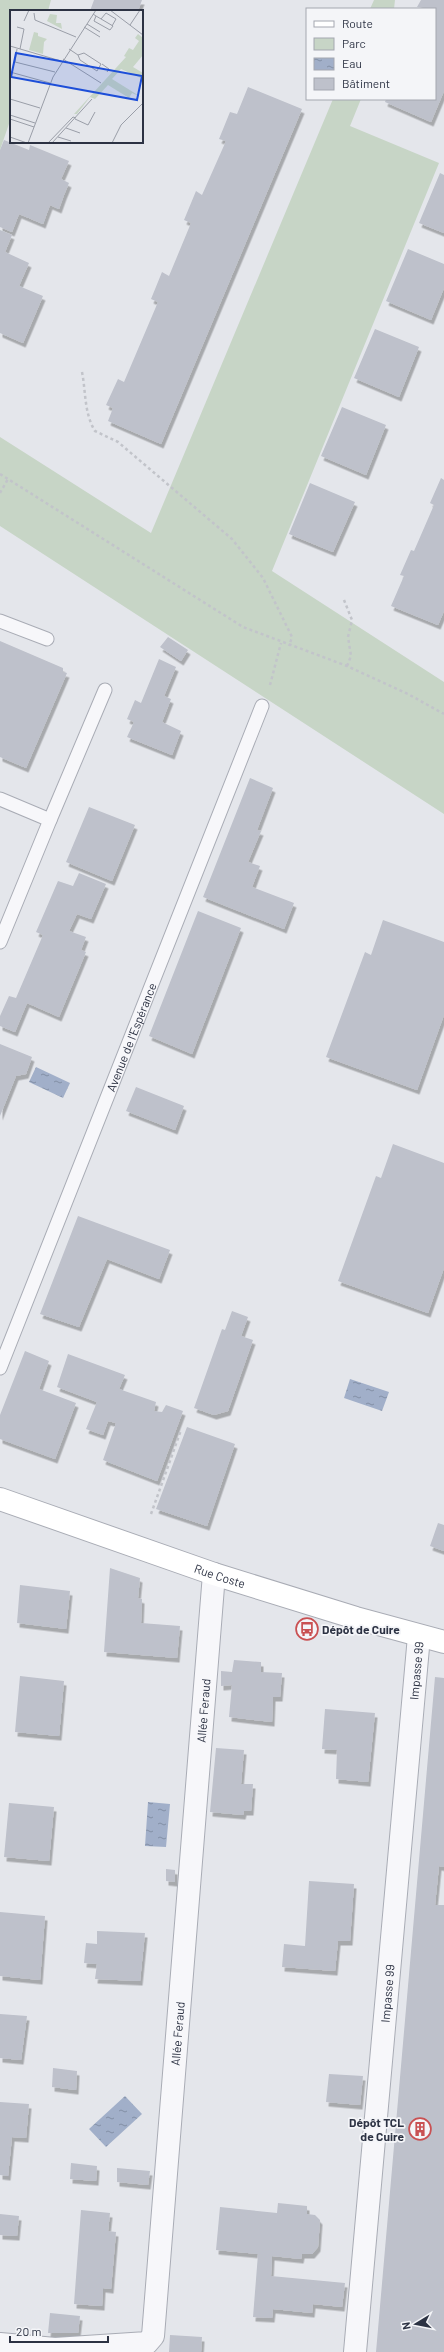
<svg xmlns="http://www.w3.org/2000/svg" width="444" height="2352" viewBox="0 0 444 2352" font-family="Barlow,sans-serif">
	<style>
		.green { fill: #c7d5c6 }
		.water { fill: url(#water-ripples) }
		.building { fill: #bec1cb; filter: url(#shadow) }
		.lines { fill: none; stroke-linecap: round; stroke-linejoin: round }
		.lane-casing { stroke: #a9acb5; stroke-width: 15 }
		.street-casing { stroke: #a9acb5; stroke-width: 24 }
		.secondary-casing { stroke: #a9acb5; stroke-width: 24 }
		.path { stroke: #c2c4ca; stroke-width: 2.5; stroke-dasharray: 3 3; stroke-linecap: butt }
		.lane { stroke: #f7f7fa; stroke-width: 13 }
		.street { stroke: #f7f7fa; stroke-width: 22 }
		.secondary { stroke: #fff; stroke-width: 22 }
		.labels { text-anchor: middle; dominant-baseline: central; stroke-width: 3.5; stroke-linejoin: round; paint-order: stroke }
		.street-label { font-size: 12px; fill: #2c3243; stroke: #f4f5f8 }
		.poi-label { font-size: 12px; font-weight: bold; fill: #2c3243; stroke: #f4f5f8; text-anchor: start }
		.inset-road { fill: none; stroke: #9a9ea8; stroke-width: 1 }
		.view { fill: #1d4ed8; fill-opacity: 0.15; stroke: #1d4ed8; stroke-width: 2 }
		.inset-edge { fill: none; stroke: #2c3243; stroke-width: 2 }
	</style>
	<defs>
		<pattern id="water-ripples" width="26" height="14" patternUnits="userSpaceOnUse"><rect width="26" height="14" fill="#a1afc9"/><path d="M2 4q2-2 4 0t4 0M15 11q2-2 4 0t4 0" fill="none" stroke="#838fa5"/></pattern>
		<filter id="shadow"><feDropShadow dx="2.5" dy="4.5" stdDeviation="0" flood-color="#0004"/></filter>
	</defs>
	<rect width="100%" height="100%" fill="#e4e6eb"/>
	<path class="green" d="M0,0H51L48,11H11V118L0,150Z
		M374,0H395L394,9H370Z
		M333,99H361L350,126L439,163L272,571L444,682V814L0,526V437L151,533Z"/>
	<path class="water" d="M36,1067L70,1083L63,1098L29,1082Z
		M350,1379L389,1392L382,1411L344,1398Z
		M148,1802L170,1804L166,1847L145,1846Z
		M125,2096L142,2114L106,2147L89,2129Z"/>
	<path class="building" d="M94,0H142L138,11H90Z
		M421,0H444V91L431,122L385,102L386,99H435V9L417,7Z
		M248,87L302,109L161,444L108,421L113,408L106,405L118,379L124,382L158,302L151,299L162,272L169,276L191,223L184,220L196,191L202,195L226,141L219,139L230,112L237,114Z
		M4,140L29,150L30,145L69,161L61,179L69,183L64,195L59,209L50,205L43,224L19,214L12,232L0,227V150Z
		M440,173L444,175V233L419,223Z
		M0,230L12,235L5,252L29,263L19,286L43,296L23,343L0,333Z
		M408,249L444,264V288L431,320L386,301Z
		M375,329L419,347L399,397L354,378Z
		M342,407L386,425L366,475L321,456Z
		M441,478L444,480V611L438,625L391,606L404,576L400,575L411,550L414,551L434,505L430,503Z
		M310,483L355,502L333,552L289,534Z
		M168,637L188,650L181,661L160,647Z
		M0,641L63,668V672L67,673L26,768L0,757Z
		M159,659L176,667L164,696L171,699L162,722L181,731L172,755L127,737L134,722L127,719L135,700L141,703Z
		M250,778L273,788L257,830L261,831L248,862L260,866L252,887L294,903L284,929L203,897Z
		M89,807L135,825L112,881L66,862Z
		M79,873L106,884L91,919L77,914L69,931L86,937L81,950L86,952L59,1017L27,1003L15,1032L0,1026V1016L9,996L16,998L43,935L36,932L58,881L73,886Z
		M198,911L241,928L192,1054L149,1036Z
		M383,920L444,942V1015L417,1090L326,1057L365,952L371,955Z
		M0,1044L32,1057L26,1074L16,1076L0,1116Z
		M136,1087L184,1106L175,1130L126,1111Z
		M393,1144L444,1163V1268L428,1313L338,1281L376,1176L381,1178Z
		M78,1216L170,1250L159,1279L107,1259L79,1327L40,1314Z
		M232,1311L248,1317L241,1336L253,1340L228,1411L214,1415L194,1408L222,1329L225,1330Z
		M25,1351L49,1361L39,1389L76,1403L55,1459L0,1439V1415Z
		M68,1354L125,1375L119,1389L156,1402L154,1411L162,1412L166,1405L183,1411L157,1481L103,1460L116,1423L108,1421L103,1435L86,1429L97,1402L57,1387Z
		M187,1427L235,1444L207,1526L156,1509Z
		M438,1523L444,1525V1551L430,1546Z
		M110,1568L140,1578L138,1598L142,1599L141,1623L180,1626L177,1658L104,1652Z
		M20,1585L70,1591L66,1629L17,1623Z
		M234,1660L261,1662V1672L282,1673L280,1697H273L272,1722L229,1717L232,1685L221,1686V1671L232,1672Z
		M20,1676L64,1681L59,1736L15,1732Z
		M435,1677L444,1678V1867L439,1866L435,1905H444V2352H376Z
		M325,1709L375,1713L368,1782L336,1779L337,1750L322,1749Z
		M216,1748L244,1750L241,1784H253L251,1811H244L243,1815L210,1812Z
		M9,1803L54,1807L49,1861L4,1857Z
		M166,1869L175,1870V1882L166,1881Z
		M309,1881L354,1884L350,1941H338L335,1971L282,1967L284,1944L305,1946Z
		M0,1912L45,1916L40,1980L0,1976Z
		M97,1931L145,1933L140,1981L95,1979L97,1964L84,1963L86,1943L97,1944Z
		M0,2014L27,2016L21,2060L0,2058Z
		M53,2068L77,2071L76,2090L52,2087Z
		M329,2074L363,2076L360,2105L326,2102Z
		M0,2102L29,2104L26,2138L12,2137L8,2176L0,2175Z
		M71,2163L97,2166L96,2181L70,2179Z
		M117,2168L150,2171L148,2185L117,2182Z
		M278,2203L307,2206V2214L315,2215L320,2220L318,2247L312,2254H302L301,2259L272,2256L271,2276L345,2283L342,2307L313,2304L312,2313L273,2309L272,2318L253,2317L258,2254L216,2250L220,2207L277,2213Z
		M81,2210L110,2213L108,2231L116,2232L111,2289L103,2288L102,2306L74,2304Z
		M0,2214L19,2216L17,2236L0,2235Z
		M50,2313L80,2316L78,2333H48Z
		M170,2335L202,2337L201,2352H169Z"/>
	<g class="lines">
		<g class="lane-casing">
			<g id="lane">
				<path d="M0,621L47,639"/>
				<path d="M0,799L50,820L0,942"/>
				<path d="M50,820L105,690"/>
				<path id="s1" d="M0,1368L262,706"/>
			</g>
		</g>
		<g class="street-casing">
			<g id="street">
				<path id="s2" d="M0,2344L55,2349L147,2343L153,2336L214,1574"/>
				<path id="s3" d="M355,2352L419,1636"/>
			</g>
		</g>
		<g class="secondary-casing">
			<g id="secondary">
				<path id="s4" d="M0,1499L214,1574L356,1618L444,1642"/>
			</g>
		</g>
		<path class="path" d="M82,372C86,392 84,413 95,431L118,442L232,539L263,578L292,637L289,646
			M0,474L243,627L347,666L408,694L444,714
			M0,493L8,479
			M344,600L352,620L348,637L351,656L347,666
			M270,685L281,643
			M151,1514L181,1430"/>
		<use href="#lane" class="lane"/>
		<use href="#street" class="street"/>
		<use href="#secondary" class="secondary"/>
	</g>
	<defs>
		<g id="bus-ring" transform="scale(1.15)"><circle r="9.5" fill="#f4f5f8" stroke="#c95153" stroke-width="1.5"/><path d="M-5-6H5V4H4V6H2V4H-2V6H-4V4H-5ZM-3.5-4V0h7V-4ZM-3.5 1.2v1.5H-2V1.2ZM2 1.2v1.5H3.5V1.2Z" fill="#c95153"/></g>
		<g id="building-ring" transform="scale(1.15)"><circle r="9.5" fill="#f4f5f8" stroke="#c95153" stroke-width="1.5"/><path d="M-4-6H4V6H1V3H-1V6H-4ZM-2.5-4.3h1.7v1.8h-1.7ZM.8-4.3h1.7v1.8H.8ZM-2.5-1h1.7V.8h-1.7ZM.8-1h1.7V.8H.8Z" fill="#c95153"/></g>
	</defs>
	<g fill-rule="evenodd">
		<use href="#bus-ring" x="307" y="1629"/>
		<use href="#building-ring" x="420" y="2129"/>
	</g>
	<g class="labels">
		<g class="street-label">
			<text stroke="none"><textPath href="#s1" startOffset="356">Avenue de l'Espérance</textPath></text>
			<text stroke="none"><textPath href="#s4" startOffset="233">Rue Coste</textPath></text>
			<text stroke="none"><textPath href="#s3" startOffset="684">Impasse 99</textPath></text>
			<text stroke="none"><textPath href="#s2" startOffset="784">Allée Feraud</textPath></text>
			<text stroke="none"><textPath href="#s3" startOffset="360">Impasse 99</textPath></text>
			<text stroke="none"><textPath href="#s2" startOffset="460">Allée Feraud</textPath></text>
		</g>
		<g class="poi-label">
			<text x="322" y="1629">Dépôt de Cuire</text>
			<text x="404" y="2122" text-anchor="end">Dépôt TCL<tspan x="404" dy="14">de Cuire</tspan></text>
		</g>
	</g>
	<g transform="translate(10 10)">
		<rect width="133" height="133" fill="#e4e6eb"/>
		<path d="M40,4L47,5L46,13H51L52,19L37,11ZM128,24L133,28V45L123,57L133,63V69L111,59L102,69L131,87L122,83L119,88L98,75L85,89L80,87L67,104H64L116,47L114,46L119,38L123,40L129,31L125,28Z" fill="#c7d5c6"/>
		<path d="M24,22L28,23V26L37,29L34,32L33,44L19,40Z" fill="#c7d5c6"/>
		<path class="inset-road" d="M100,0L133,25M24,3L25,10L66,27M83,4L86,6L103,16L100,20L84,11L86,6M91,9L96,3L106,9L102,16M14,11L19,0M77,14L90,22M120,15L130,0M7,17L14,19L10,39M74,17L90,27M0,36L51,51M7,39L5,52L45,62M59,39L68,45L74,43L91,54L87,61L70,50L68,45M53,49L91,73M92,54L99,59L97,62M0,62L40,73M0,89L30,98M0,105L25,113M0,109L24,117M65,109L78,115L85,102M56,118L70,123M0,127L17,133M48,127L61,131M18,133L43,67L86,0M38,133L63,107L66,108M42,133L82,89M102,133L111,115L133,93"/>
		<path class="view" d="M6,43L132,66L127,90L1,67Z"/>
		<rect width="133" height="133" class="inset-edge"/>
	</g>
	<rect x="306" y="8" width="130" height="92" fill="#f4f5f8" stroke="#a4a7b0"/>
	<rect x="314" y="21" width="20" height="6" fill="#ffffff" stroke="#a4a7b0"/>
	<text x="342" y="28" font-size="12" fill="#2c3243">Route</text>
	<rect x="314" y="38" width="20" height="12" fill="#c7d5c6" stroke="#a4a7b0"/>
	<text x="342" y="48" font-size="12" fill="#2c3243">Parc</text>
	<rect x="314" y="58" width="20" height="12" fill="url(#water-ripples)" stroke="#a4a7b0"/>
	<text x="342" y="68" font-size="12" fill="#2c3243">Eau</text>
	<rect x="314" y="78" width="20" height="12" fill="#bec1cb" stroke="#a4a7b0"/>
	<text x="342" y="88" font-size="12" fill="#2c3243">Bâtiment</text>
	<g transform="translate(416 2324) rotate(260)" stroke="#f4f5f8" stroke-width="3" paint-order="stroke">
	<path d="M0-3L7 15L0 10L-7 15Z" fill="#2c3243"/>
	<text y="-6" font-size="11" font-weight="bold" text-anchor="middle" fill="#2c3243">N</text>
	</g>
	<path d="M10 2336v6h98v-6" fill="none" stroke="#2c3243" stroke-width="2"/>
	<text x="16" y="2336" font-size="12" fill="#2c3243" stroke="#f4f5f8" stroke-width="3" paint-order="stroke">20 m</text>
</svg>
